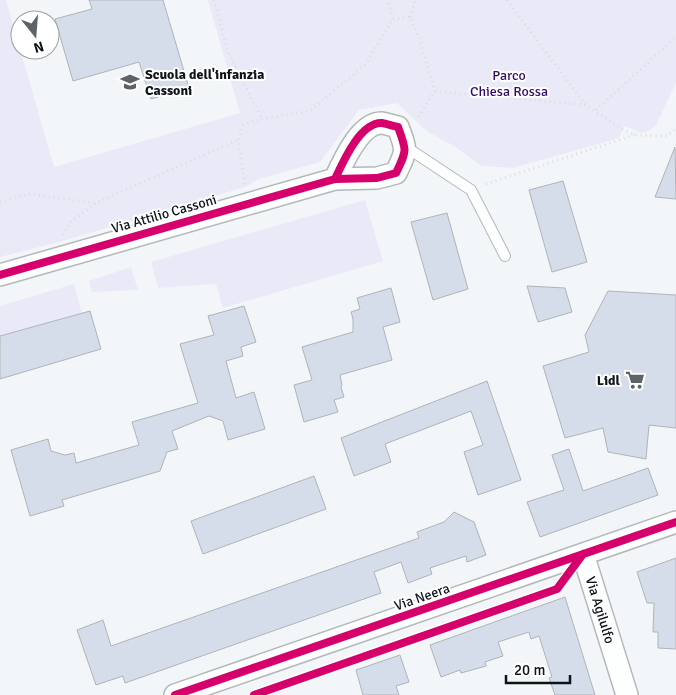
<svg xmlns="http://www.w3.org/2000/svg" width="676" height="695" viewBox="0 0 676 695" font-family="Signika,sans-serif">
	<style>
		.green { fill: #eae9f8 }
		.building { fill: #d6ddea; stroke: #b0b3b8 }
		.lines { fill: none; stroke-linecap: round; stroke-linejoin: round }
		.lane-casing { stroke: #b3b8bb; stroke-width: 12 }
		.street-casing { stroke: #b3b8bb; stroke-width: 24 }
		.path { stroke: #dcddde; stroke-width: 3; stroke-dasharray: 1 4; stroke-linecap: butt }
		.lane { stroke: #fdfefe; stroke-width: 10 }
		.street { stroke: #fdfefe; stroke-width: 21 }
		.cycleway-casing { stroke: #fff; stroke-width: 11 }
		.cycleway { stroke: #d6006c; stroke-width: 8 }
		.labels { text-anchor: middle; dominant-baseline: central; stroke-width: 4; stroke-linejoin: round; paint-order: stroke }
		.poi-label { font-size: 14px; font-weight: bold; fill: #0d1418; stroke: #fff; text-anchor: start }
		.park-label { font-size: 14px; fill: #330b68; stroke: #fff }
		.street-label { font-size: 14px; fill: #0d1418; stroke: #fff }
	</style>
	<rect width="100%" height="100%" fill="#f2f6f9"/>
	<path class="green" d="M0,0H6L54,167L240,113L208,0H676V83L656,125L650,130L642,133L624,126L619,138L513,168L482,166L452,145L428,132L397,103L359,110L320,162L259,179L245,187L59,242L0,257Z
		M365,200L383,261L223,308L216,284L158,288L151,262Z
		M131,267L138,290L92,292L89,281Z
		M74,284L82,313L0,336V306Z"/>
	<path class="building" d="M89,0H163L189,88L151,99L139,62L73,81L55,19L92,9Z
		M675,147L676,199L655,197Z
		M563,181L587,262L552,272L529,190Z
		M447,213L468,289L433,300L411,222Z
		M527,286L565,288L572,312L538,322Z
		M391,288L400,322L383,327L392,360L340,375L342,385L341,387L344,397L334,400L338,412L304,422L294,385L312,380L302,347L353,332V319L351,312L360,309L357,298Z
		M608,291L676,295V428L649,425L646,459L608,452L603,428L565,438L543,366L589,352L585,335Z
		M244,306L256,342L241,347L243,356L226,361L236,398L254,392L265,429L228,440L223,421L209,416L172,431L178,449L167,452L160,471L62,500L64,506L30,516L11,450L48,439L51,451L65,455L74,453L76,463L139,445L132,422L198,403L180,344L214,335L208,316Z
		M90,311L101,349L0,379V336Z
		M487,381L521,480L478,495L464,452L483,445L471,411L385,444L391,462L354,476L341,438Z
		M569,449L583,491L648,468L658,495L540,537L527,502L564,490L552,455Z
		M314,476L326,509L203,554L191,521Z
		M454,512L474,522L486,555L467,562L466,556L430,568L432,574L408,583L401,562L374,572L381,593L125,683L123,676L96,685L77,630L103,620L111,646L419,538L417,532L444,522Z
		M676,558V649L658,648V632H653L654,603H647L637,572Z
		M565,597L595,695H555L549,678L552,677L539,636L531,639L529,632L498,642L503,656L485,662L486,666L461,673L460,670L441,677L430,645Z
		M400,655L409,682L396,686L399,695H363L356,670Z"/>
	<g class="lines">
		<g class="lane-casing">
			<path id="lane" d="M406,147L471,190L505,256"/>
		</g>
		<g class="street-casing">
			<path id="street" d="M0,275L335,179L377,178L396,173C407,150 407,151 398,127C393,126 388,124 382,123C360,122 343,162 335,179
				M583,554L627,695
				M175,695L676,522"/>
		</g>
		<path class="path" d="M214,0L228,52L262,119
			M507,0L586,105
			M410,17L415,2L417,0
			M393,19L410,17L419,38L435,91L417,119
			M435,91L586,105L622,129L634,135L667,136L676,128
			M596,110L676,37
			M245,184L238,140L243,125L262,119L310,111L365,65L393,19L388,0
			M486,184L634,135
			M0,202L29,194L95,203
			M63,235L69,223L96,203L238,140"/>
		<use href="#lane" class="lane"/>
		<use href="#street" class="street"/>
		<g class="cycleway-casing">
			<path id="cycleway" d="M0,275L335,179L377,178L396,173C407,150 407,151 398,127C393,126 388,124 382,123C360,122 343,162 335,179
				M175,695L676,522
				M254,695L557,589L583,554"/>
		</g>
		<use href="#cycleway" class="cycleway"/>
	</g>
	<defs>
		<g id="school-bare" transform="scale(1.5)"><path d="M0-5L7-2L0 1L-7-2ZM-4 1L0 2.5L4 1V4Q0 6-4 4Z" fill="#5d6367" stroke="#fff" stroke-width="2.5" paint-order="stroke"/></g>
		<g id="supermarket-bare" transform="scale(1.5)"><path d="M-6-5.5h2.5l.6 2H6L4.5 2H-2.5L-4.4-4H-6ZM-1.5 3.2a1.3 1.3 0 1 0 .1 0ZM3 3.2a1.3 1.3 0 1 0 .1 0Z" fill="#5d6367" stroke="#fff" stroke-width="2.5" paint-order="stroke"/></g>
	</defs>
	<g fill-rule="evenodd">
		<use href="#school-bare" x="130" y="82"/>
		<use href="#supermarket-bare" x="635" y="380"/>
	</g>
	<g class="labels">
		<g class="poi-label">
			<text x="145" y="74">Scuola dell'infanzia<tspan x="145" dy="16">Cassoni</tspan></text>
			<text x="620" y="380" text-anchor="end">Lidl</text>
		</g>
		<g class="park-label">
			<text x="509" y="75">Parco<tspan x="509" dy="16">Chiesa Rossa</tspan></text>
		</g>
		<g class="street-label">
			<text transform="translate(164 214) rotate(-16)">Via Attilio Cassoni</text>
			<text transform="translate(422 597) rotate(-19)">Via Neera</text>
			<text transform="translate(600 610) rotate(73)">Via Agilulfo</text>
		</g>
	</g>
	<g transform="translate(35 35) rotate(163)"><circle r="24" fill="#ffffff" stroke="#9ea1a3"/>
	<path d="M0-4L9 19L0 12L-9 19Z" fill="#5d6367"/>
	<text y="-8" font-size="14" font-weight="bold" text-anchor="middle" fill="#0d1418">N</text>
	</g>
	<path d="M506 675v8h64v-8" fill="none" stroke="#0d1418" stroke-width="2.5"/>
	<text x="514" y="675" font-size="15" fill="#0d1418" stroke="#ffffff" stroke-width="4" paint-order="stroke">20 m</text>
</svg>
